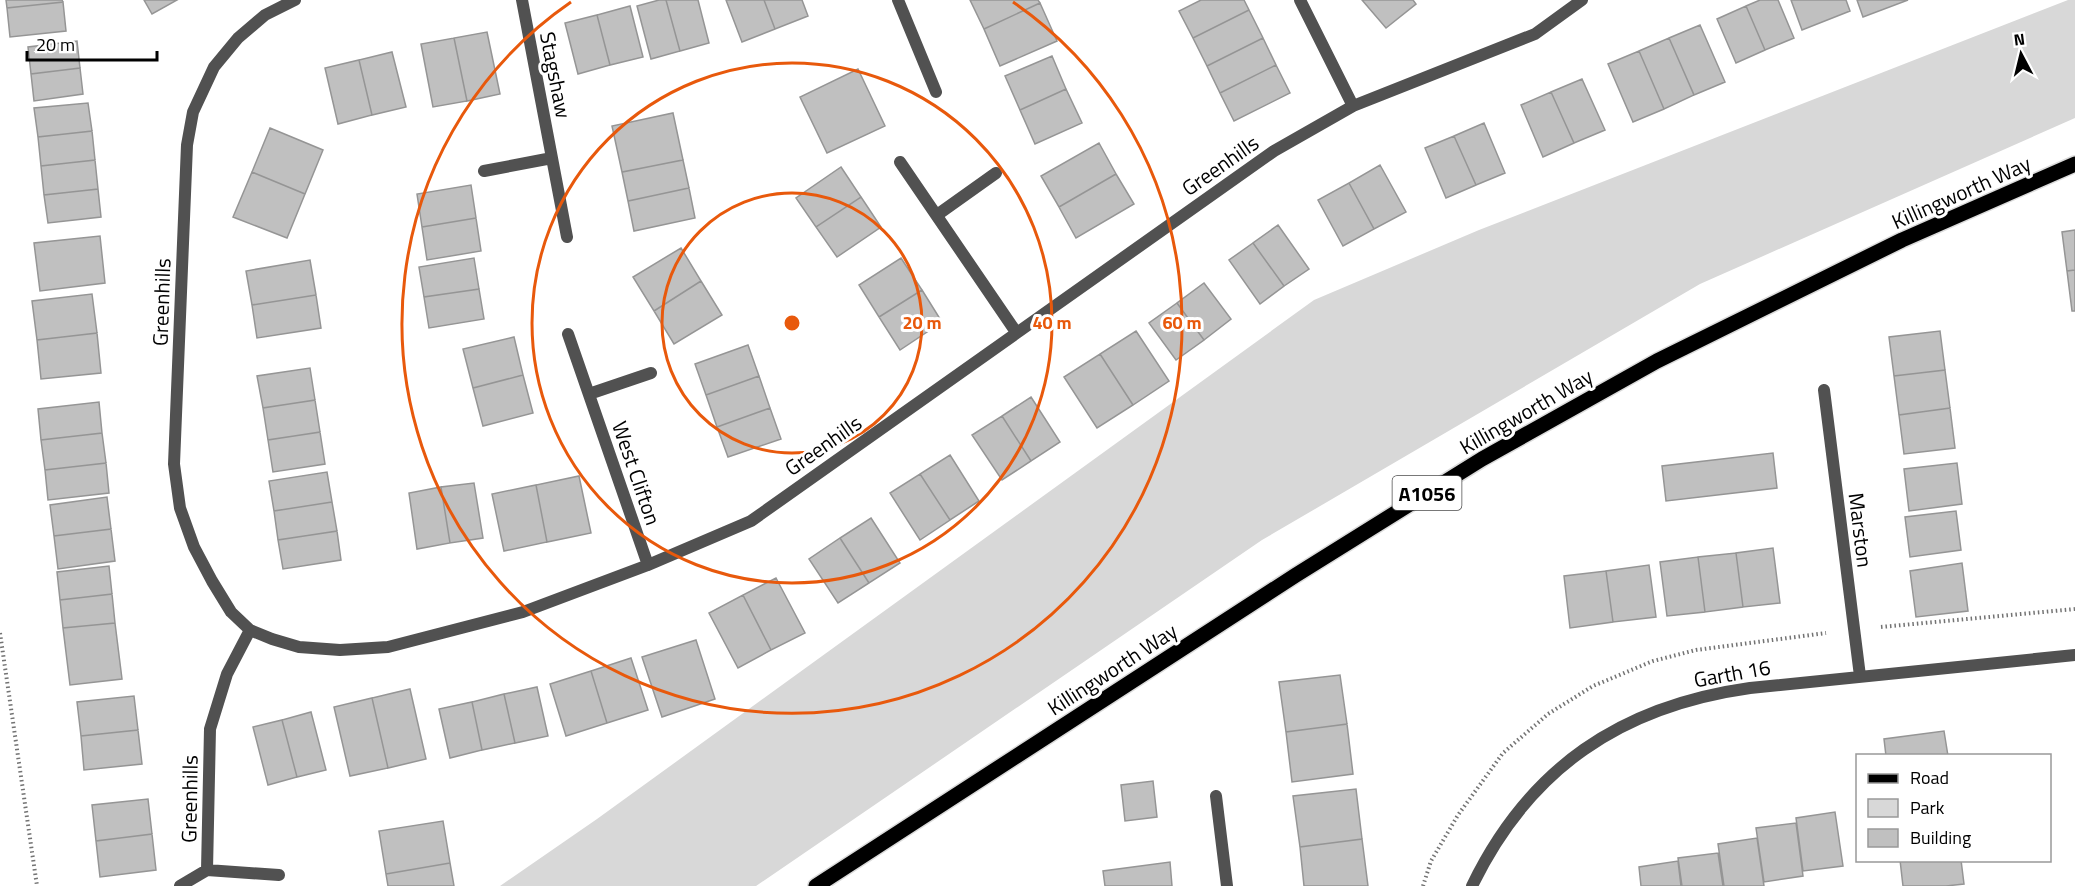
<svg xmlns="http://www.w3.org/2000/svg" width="2075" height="886" viewBox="0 0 2075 886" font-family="'Titillium Web',sans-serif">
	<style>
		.green { fill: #d8d8d8 }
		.building { fill: #c0c0c0; stroke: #959595; stroke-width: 1.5 }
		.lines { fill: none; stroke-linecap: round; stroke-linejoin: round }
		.primary-casing { stroke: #dbdbdb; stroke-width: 18 }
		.path { stroke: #737373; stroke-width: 4; stroke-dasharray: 1.5 3; stroke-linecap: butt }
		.street { stroke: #515151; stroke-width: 12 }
		.primary { stroke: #000; stroke-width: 15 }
		.ring { fill: none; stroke: #e8590c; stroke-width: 3 }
		.labels { text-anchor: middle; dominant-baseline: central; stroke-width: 6; stroke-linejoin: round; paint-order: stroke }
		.shield { fill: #fff; stroke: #4c4c4c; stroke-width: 1.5 }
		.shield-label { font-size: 20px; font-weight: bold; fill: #000 }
		.street-label { font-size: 21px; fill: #000; stroke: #fff }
		.centre { fill: #e8590c; stroke: #fff; stroke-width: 3 }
		.ring-label { font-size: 18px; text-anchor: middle; font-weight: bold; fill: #e8590c; stroke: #fff; stroke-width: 6; stroke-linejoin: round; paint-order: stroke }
	</style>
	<rect width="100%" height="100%" fill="#fff"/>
	<path class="green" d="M2068,0H2075V118L1700,284L1262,540L756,886H500L597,819L1314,300L1479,230Z"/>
	<path class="building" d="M6,0H62L63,2L7,8Z
		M144,0H177L152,14Z
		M659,0H666L680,51L651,59L637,6Z
		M666,0H698L709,43L680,51Z
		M726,0H764L775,29L742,42Z
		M764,0H802L808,16L775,29Z
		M970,0H1038L1040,3L984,29Z
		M1201,0H1244L1249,10L1193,38L1179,11Z
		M1362,0H1413L1416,4L1386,28Z
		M1760,0H1778L1794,38L1765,50L1746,6Z
		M1791,0H1846L1850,11L1802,30Z
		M1857,0H1908L1863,17Z
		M63,2L66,31L10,37L7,8Z
		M1040,3L1057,41L1000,66L984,29Z
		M630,6L643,57L610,65L597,15Z
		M1746,6L1765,50L1736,63L1717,19Z
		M1249,10L1263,38L1207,66L1193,38Z
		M597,15L610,65L578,74L565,23Z
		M1700,25L1725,82L1694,95L1669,38Z
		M487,32L500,94L467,101L454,38Z
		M454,38L467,101L433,107L421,44Z
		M1263,38L1276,65L1220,93L1207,66Z
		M1669,38L1694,95L1664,109L1639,51Z
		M77,41L80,68L31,74L28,47Z
		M1639,51L1664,109L1633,122L1608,64Z
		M392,52L406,107L372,115L359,60Z
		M1052,56L1066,89L1020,110L1005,76Z
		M359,60L372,115L338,124L325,68Z
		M1276,65L1290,93L1234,121L1220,93Z
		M80,68L83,94L34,101L31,74Z
		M858,69L885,126L827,153L800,97Z
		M1582,79L1605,130L1574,143L1551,92Z
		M1066,89L1082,123L1035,144L1020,110Z
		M1551,92L1574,143L1543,157L1521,105Z
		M88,103L92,131L38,137L34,108Z
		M673,113L683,160L622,172L612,126Z
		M1484,123L1505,173L1476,185L1454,136Z
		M270,128L323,150L305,194L252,172Z
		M92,131L95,160L41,166L38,137Z
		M1454,136L1476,185L1446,198L1425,148Z
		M1099,143L1116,174L1059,207L1041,176Z
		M95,160L98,189L44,195L41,166Z
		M683,160L689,188L628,201L622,172Z
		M1380,165L1406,212L1374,229L1349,183Z
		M841,167L861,197L816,227L796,198Z
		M252,172L305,194L287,238L233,217Z
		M1116,174L1134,204L1076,238L1059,207Z
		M1349,183L1374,229L1343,246L1318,200Z
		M471,185L476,218L422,227L417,194Z
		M689,188L695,218L634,231L628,201Z
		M98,189L101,217L48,223L44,195Z
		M861,197L881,227L837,257L816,227Z
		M476,218L481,251L427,260L422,227Z
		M1278,225L1309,269L1284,286L1253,243Z
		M2075,230V270L2067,271L2062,232Z
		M100,236L105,283L40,291L34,243Z
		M1253,243L1284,286L1260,304L1229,260Z
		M681,248L701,281L654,311L633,277Z
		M474,258L479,289L424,297L419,267Z
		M901,258L922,290L879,317L859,285Z
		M310,260L316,295L252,305L246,271Z
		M2075,270V311H2072L2067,271Z
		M701,281L722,315L674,344L654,311Z
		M1204,283L1231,319L1204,340L1177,303Z
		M479,289L484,319L429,328L424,297Z
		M922,290L942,322L900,350L879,317Z
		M92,294L97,333L37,340L32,301Z
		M316,295L321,328L257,338L252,305Z
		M1177,303L1204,340L1176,360L1149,323Z
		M1136,331L1169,381L1133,405L1100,354Z
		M1940,331L1945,370L1894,376L1889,337Z
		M97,333L101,373L41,379L37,340Z
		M514,337L523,375L473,388L463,349Z
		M748,345L759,376L706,395L695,364Z
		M1100,354L1133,405L1097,428L1064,377Z
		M310,368L315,400L263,408L257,376Z
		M1945,370L1950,408L1899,415L1894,376Z
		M523,375L533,413L483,426L473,388Z
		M759,376L770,408L717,427L706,395Z
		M1031,397L1060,442L1031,461L1002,416Z
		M315,400L320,432L268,440L263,408Z
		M99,402L102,433L41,440L38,409Z
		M770,408L781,439L728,457L717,427Z
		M1950,408L1955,448L1904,454L1899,415Z
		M1002,416L1031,461L1002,480L972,435Z
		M320,432L325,464L273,472L268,440Z
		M102,433L106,463L45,470L41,440Z
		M1773,453L1777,488L1666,501L1662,466Z
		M950,455L979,501L950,520L920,474Z
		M106,463L109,493L48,500L45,470Z
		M1957,463L1962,504L1909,511L1904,469Z
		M327,472L332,502L274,511L269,481Z
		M920,474L950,520L920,540L890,493Z
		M579,476L591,533L547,542L536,485Z
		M474,483L483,538L450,543L441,487Z
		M536,485L547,542L504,551L492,494Z
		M441,487L450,543L417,549L409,493Z
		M107,497L111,529L54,536L50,505Z
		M332,502L337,531L278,540L274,511Z
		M1956,511L1961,550L1910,557L1905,517Z
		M871,518L900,563L869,583L840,538Z
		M111,529L115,561L58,569L54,536Z
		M337,531L341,560L283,569L278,540Z
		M840,538L869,583L838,603L809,559Z
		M1773,548L1780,603L1743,607L1736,553Z
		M1736,553L1743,607L1705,612L1698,557Z
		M1698,557L1705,612L1667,616L1660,562Z
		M1962,563L1968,611L1916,617L1910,571Z
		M1649,565L1656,617L1613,622L1606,571Z
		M109,566L112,594L60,600L57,572Z
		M1606,571L1613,622L1570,628L1564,576Z
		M776,578L805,633L771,650L743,595Z
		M112,594L115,623L63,628L60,600Z
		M743,595L771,650L738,668L709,613Z
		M115,623L122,679L70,685L63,628Z
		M696,640L715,699L662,717L642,657Z
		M631,658L648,710L607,723L591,671Z
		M591,671L607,723L566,736L550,684Z
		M1340,675L1347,724L1286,732L1279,682Z
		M537,687L548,736L515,743L504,694Z
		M410,689L426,759L388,768L372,698Z
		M504,694L515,743L482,750L472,702Z
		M134,696L138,730L81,736L77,702Z
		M372,698L388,768L350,776L334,707Z
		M472,702L482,750L450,758L439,709Z
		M311,712L326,770L297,777L282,720Z
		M282,720L297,777L268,785L253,727Z
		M1347,724L1353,774L1292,782L1286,732Z
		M138,730L142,764L84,770L81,736Z
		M1944,731L1948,756H1886L1884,739Z
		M1153,781L1157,817L1125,821L1121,785Z
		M1356,789L1362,839L1300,847L1293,796Z
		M148,799L152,834L96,841L92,805Z
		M1835,812L1843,866L1803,871L1796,818Z
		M443,821L450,863L386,874L379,831Z
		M1796,823L1803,876L1764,882L1756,828Z
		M152,834L156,870L100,877L96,841Z
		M1757,838L1764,886H1724L1718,844Z
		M1362,839L1368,886H1304L1300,847Z
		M1718,853L1723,886H1682L1678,858Z
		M1900,860H1961L1964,884L1946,886H1903Z
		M1678,861L1681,886H1641L1639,867Z
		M1170,862L1172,886H1105L1103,871Z
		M450,863L454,886H388L386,874Z"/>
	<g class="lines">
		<g class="primary-casing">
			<path id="primary" d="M816,886L1296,575L1482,459L1657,361L1902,240L2075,164"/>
		</g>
		<path class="path" d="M1881,627L2075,609
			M0,633L37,886
			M1423,886L1431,861L1458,815L1503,753L1548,714L1593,686L1653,661L1696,650L1826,633"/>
		<path class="street" d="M295,0L265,15L238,38L214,67L193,112L187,145L174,464L180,508L194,547L212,581L231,612L250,630L272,639L299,647L340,650L388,647L523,612L648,565L751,521L1274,151L1353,106L1535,34L1582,0
			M522,0L567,237
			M898,0L936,92
			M1300,0L1353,106
			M900,162L1016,332
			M484,171L552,158
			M937,215L996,173
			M568,334L648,565
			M1824,390L1860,676
			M589,394L651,373
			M1216,796L1227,886
			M207,870L210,729L227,674L250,630
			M180,886L207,870L279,875
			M1472,886C1529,768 1621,706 1750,688L2075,655"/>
		<use href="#primary" class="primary"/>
	</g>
	<g class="ring">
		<circle cx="792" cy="323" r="130"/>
		<circle cx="792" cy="323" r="260"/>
		<path d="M1013 2A390 390 0 1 1 571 2"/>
	</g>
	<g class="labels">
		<rect class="shield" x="1392.5" y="476" width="69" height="34" rx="4.5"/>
		<g class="shield-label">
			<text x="1427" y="493">A1056</text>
		</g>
		<g class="street-label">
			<text transform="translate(556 75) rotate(79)">Stagshaw</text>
			<text transform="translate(1220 165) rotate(-35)">Greenhills</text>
			<text transform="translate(1961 192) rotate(-24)">Killingworth Way</text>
			<text transform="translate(161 302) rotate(-88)">Greenhills</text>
			<text transform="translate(1526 411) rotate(-30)">Killingworth Way</text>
			<text transform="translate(823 445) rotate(-35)">Greenhills</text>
			<text transform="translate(637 473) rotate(71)">West Clifton</text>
			<text transform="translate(1861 530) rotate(83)">Marston</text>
			<text transform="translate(1112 669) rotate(-33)">Killingworth Way</text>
			<text transform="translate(1732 673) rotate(-10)">Garth 16</text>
			<text transform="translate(189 799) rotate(-89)">Greenhills</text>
		</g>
	</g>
	<circle cx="792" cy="323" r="9" class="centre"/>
	<g class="ring-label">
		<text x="922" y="329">20 m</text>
		<text x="1052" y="329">40 m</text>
		<text x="1182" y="329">60 m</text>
	</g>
	<rect x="1856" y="754" width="195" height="108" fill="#ffffff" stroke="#999999" stroke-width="1.5"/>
	<rect x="1868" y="774" width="30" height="9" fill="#000000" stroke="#999999" stroke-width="1.5"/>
	<text x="1910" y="784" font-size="18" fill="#000000">Road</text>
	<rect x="1868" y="799" width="30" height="18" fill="#d8d8d8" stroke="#999999" stroke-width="1.5"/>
	<text x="1910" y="814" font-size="18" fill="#000000">Park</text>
	<rect x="1868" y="829" width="30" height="18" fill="#c0c0c0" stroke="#999999" stroke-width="1.5"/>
	<text x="1910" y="844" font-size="18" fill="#000000">Building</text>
	<g transform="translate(2021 54) rotate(353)" stroke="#ffffff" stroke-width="4.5" paint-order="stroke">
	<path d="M0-4.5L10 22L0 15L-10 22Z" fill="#000000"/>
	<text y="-9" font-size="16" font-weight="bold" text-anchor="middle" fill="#000000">N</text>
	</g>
	<path d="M27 51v9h130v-9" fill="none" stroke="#000000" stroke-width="3"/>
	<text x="36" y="51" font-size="18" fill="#000000" stroke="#ffffff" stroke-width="4.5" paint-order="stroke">20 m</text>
</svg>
